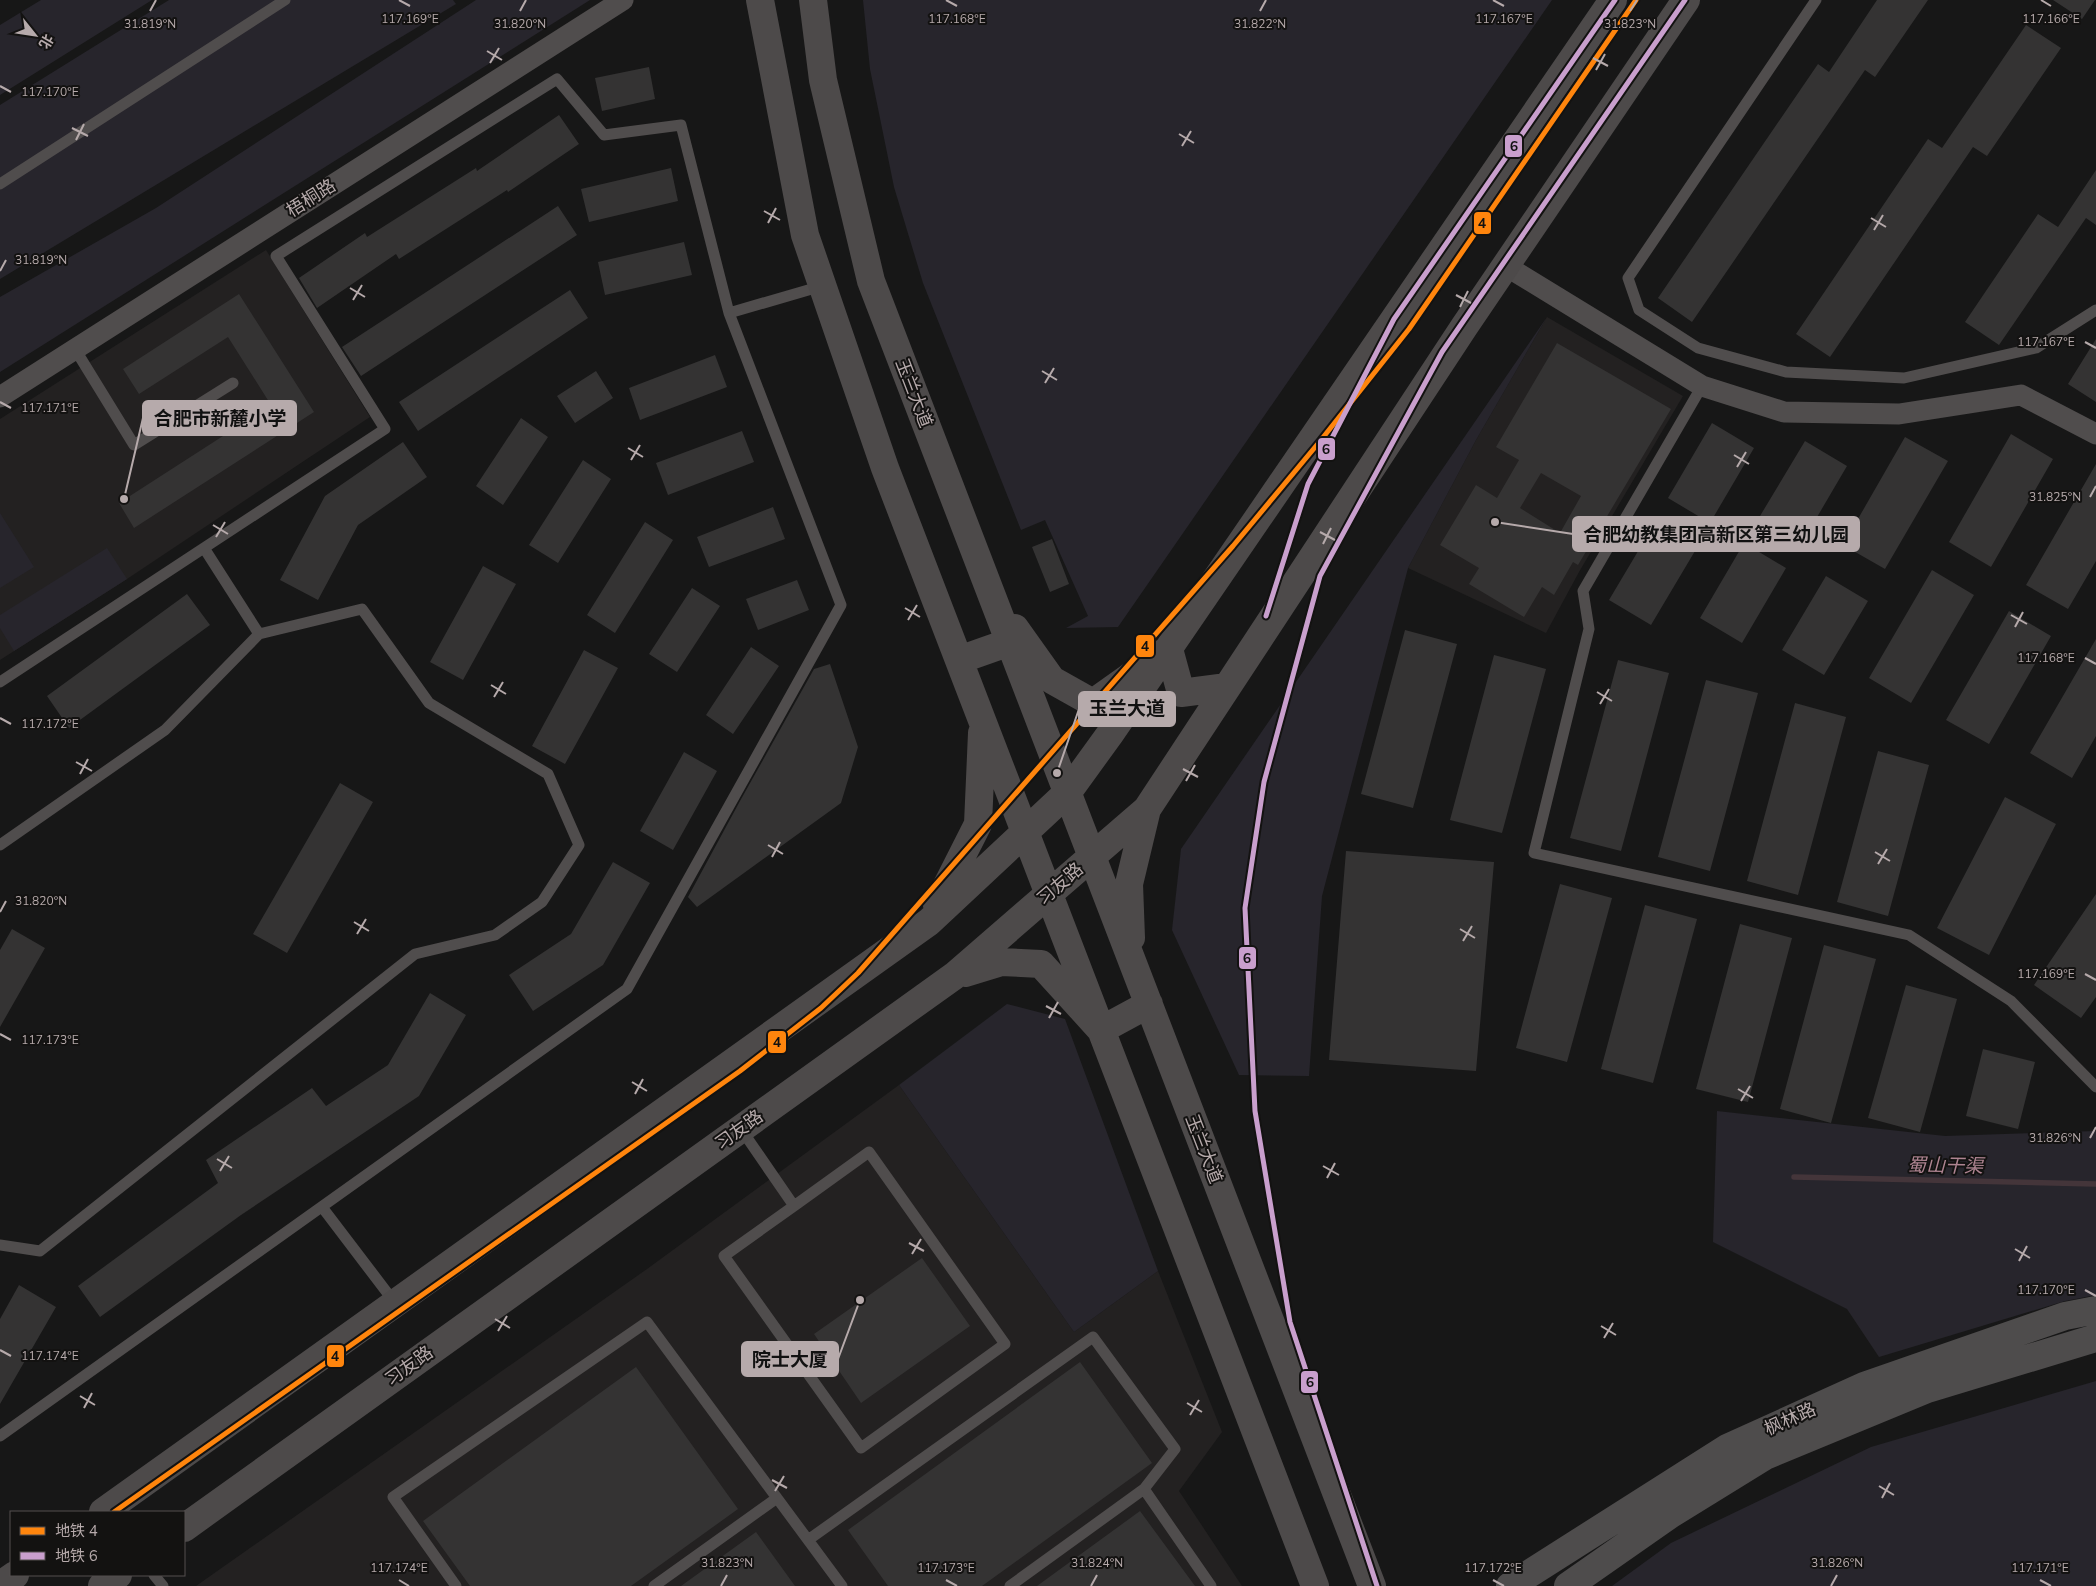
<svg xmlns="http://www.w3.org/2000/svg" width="2096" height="1586" viewBox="0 0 2096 1586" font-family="'Nunito Sans','Noto Sans SC',sans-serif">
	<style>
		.built { fill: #232121 }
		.green { fill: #27252c }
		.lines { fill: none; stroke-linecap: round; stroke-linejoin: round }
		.stream { stroke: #44353a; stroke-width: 5.5 }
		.building { fill: #343333; fill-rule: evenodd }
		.lane { stroke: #504d4d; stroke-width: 11 }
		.street { stroke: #504d4d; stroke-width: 21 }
		.secondary { stroke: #4e4c4c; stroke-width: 28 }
		.primary { stroke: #4d4a4a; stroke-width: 28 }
		.metro-1-casing { stroke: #131211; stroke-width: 9 }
		.metro-2-casing { stroke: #131211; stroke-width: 9 }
		.metro-1 { stroke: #ff850d; stroke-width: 5 }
		.metro-2 { stroke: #c99fcd; stroke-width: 5 }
		.ticks { fill: none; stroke: #b6aaab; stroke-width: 2 }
		.labels { text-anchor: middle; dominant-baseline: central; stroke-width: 4; stroke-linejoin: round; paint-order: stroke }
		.street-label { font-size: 18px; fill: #b6aaab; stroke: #131211 }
		.water-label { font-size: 19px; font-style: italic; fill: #ae8491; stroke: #131211 }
		.ticks-label { font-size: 12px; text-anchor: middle; fill: #b6aaab; stroke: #131211; stroke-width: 4; stroke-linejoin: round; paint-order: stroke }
		.leader { fill: none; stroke: #b6aaab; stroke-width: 2 }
		.callout-dot { fill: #b6aaab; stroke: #131211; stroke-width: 2 }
		.callout { fill: #b6aaab; stroke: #b6aaab; stroke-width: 2 }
		.callout-label { font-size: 19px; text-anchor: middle; font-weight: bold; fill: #111 }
		.line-badge { stroke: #131211; stroke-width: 2 }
		.pale-badge-label { font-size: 14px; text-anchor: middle; font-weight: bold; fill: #111 }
	</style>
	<rect width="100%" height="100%" fill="#171717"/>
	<path class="built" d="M266,250L370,417L127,579L0,660V419Z
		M1547,317L1683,396L1579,572L1546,633L1408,568L1476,440Z
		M899,1085L1074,1332L1158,1271L1222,1432L1179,1491L1242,1586H196L647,1269Z"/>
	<path class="green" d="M41,0H152L0,95V25Z
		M169,0H453L456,4L0,279V105Z
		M476,0H590L0,372V297L156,208Z
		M863,0H1552L1118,627L1066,628L1088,616L1045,520L1021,530L923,283L894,187L870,69Z
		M1547,317L1476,440L1408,568L1322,896L1309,1076L1239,1075L1172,930L1181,849Z
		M0,513L34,567L0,588Z
		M107,548L127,579L14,651L0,628V615Z
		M1007,1004L1065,1019L1158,1271L1074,1332L899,1085Z
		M1717,1111L1945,1136L2096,1131V1295L2065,1301L1879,1357L1847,1309L1713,1242Z
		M2096,1381V1586H1612L1671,1543L1871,1447Z"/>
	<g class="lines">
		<path class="stream" d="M1794,1177L2096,1184"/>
	</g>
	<path class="building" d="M1877,0H1928L1875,77L1865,70L1692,322L1658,298L1818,64L1829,72Z
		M2053,0H2095L2082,19Z
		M2026,25L2061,48L1987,156L1973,147L1830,357L1796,334L1928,139L1942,148Z
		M649,67L655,99L602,111L595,78Z
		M559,115L579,144L508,192L507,190L399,259L396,254L317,308L299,278L365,233L367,237L476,168L477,171Z
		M671,168L678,201L589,222L581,189Z
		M2096,170V225L2086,218L1999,345L1965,322L2038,214L2058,227Z
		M558,206L577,235L361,376L342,347Z
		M684,242L692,275L605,295L598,262Z
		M570,290L588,318L418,431L399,402Z
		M239,294L314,412L134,528L119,503L271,405L228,337L139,394L123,369Z
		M2096,339V402L2068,384Z
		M1557,343L1671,409L1578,565L1573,562L1554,595L1542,587L1524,617L1469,584L1479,568L1440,545L1476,485L1497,498L1519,460L1496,447ZM1541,473L1581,496L1560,533L1520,508Z
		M715,355L727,387L640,420L629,388Z
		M596,371L613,398L575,423L557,396Z
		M521,418L548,437L503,505L476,486Z
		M1712,423L1754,448L1710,523L1668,498Z
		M742,431L754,462L668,495L656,463Z
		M2011,434L2053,459L1991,567L1949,542Z
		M1905,437L1948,461L1885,569L1843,545Z
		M1805,441L1847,466L1803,541L1760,516Z
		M403,442L427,477L358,525L318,600L280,580L325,496Z
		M583,460L611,479L558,563L529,545Z
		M2096,464V561L2068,609L2026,585Z
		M773,507L785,539L709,567L697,537Z
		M645,522L673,540L615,633L587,615Z
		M1653,526L1695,551L1651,625L1609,600Z
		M1052,539L1069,584L1050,592L1032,547Z
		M1744,543L1786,568L1742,643L1700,618Z
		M483,566L516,584L463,680L430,662Z
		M1932,570L1974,595L1911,703L1869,678Z
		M1826,576L1868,601L1824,675L1782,650Z
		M797,580L809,610L758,630L746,599Z
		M692,588L720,606L677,672L649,654Z
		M187,594L210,625L69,728L47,696Z
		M2009,611L2051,636L1989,744L1946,720Z
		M1405,630L1457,644L1413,808L1361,794Z
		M2096,639V736L2072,778L2030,753Z
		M751,647L779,666L733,734L706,715Z
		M584,650L618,668L565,764L532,746Z
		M1494,655L1546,669L1502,833L1450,820Z
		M1618,660L1669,673L1621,851L1570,838Z
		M830,664L858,747L841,803L697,907L688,897L740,801L814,669Z
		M1706,680L1758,693L1710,871L1658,857Z
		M1795,703L1846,717L1798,895L1747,881Z
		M1878,751L1929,765L1888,916L1837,902Z
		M684,752L717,771L673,850L640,831Z
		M340,783L373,802L287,953L253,934Z
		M2005,797L2056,824L1989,955L1937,928Z
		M1346,851L1494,862L1476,1071L1329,1060Z
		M613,862L650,883L603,965L533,1011L509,975L571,934Z
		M1560,884L1612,898L1567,1062L1516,1048Z
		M2096,894V997L2081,1018L2034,985Z
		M1645,905L1697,919L1653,1083L1601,1069Z
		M1740,924L1792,938L1748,1102L1696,1089Z
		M12,929L45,948L0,1027V950Z
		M1824,945L1876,959L1831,1123L1780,1109Z
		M1906,985L1957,999L1920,1132L1868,1118Z
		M430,993L466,1015L419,1096L241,1215L100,1317L78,1286L218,1183L206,1160L312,1088L326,1106L388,1065Z
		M1983,1049L2035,1062L2018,1129L1966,1116Z
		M922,1258L970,1326L861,1403L814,1334Z
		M19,1285L56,1307L0,1404V1319Z
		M1080,1362L1152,1463L982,1586H888L848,1530Z
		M636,1367L738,1509L631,1586H470L423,1521Z
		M1140,1511L1195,1586H1037Z
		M756,1532L795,1586H681Z"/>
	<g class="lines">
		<path class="lane" d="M1816,0L1628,278L1639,310L1698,348L1786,372L1904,378L2036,348L2096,310
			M0,184L285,0
			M729,313L822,286
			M75,349L134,445L233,383
			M1702,386L1583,591L1589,629L1534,853L1909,935L2011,1001L2096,1087
			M0,682L385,429L276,256L557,79L604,135L681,125L729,313L841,605L627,989L0,1436
			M0,845L165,730L259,634L204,548
			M741,1129L794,1206L724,1256L861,1448L1005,1344L869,1152L794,1206
			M322,1207L395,1303
			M0,1245L40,1251L415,954L495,935L542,902L579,845L548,774L429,703L362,609L259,634
			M808,1540L1093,1337L1175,1449L1144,1489
			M154,1575L163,1586
			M456,1586L393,1497L647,1322L842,1586
			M654,1586L777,1498
			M1010,1586L1144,1489L1211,1586"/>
		<path class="street" d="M1506,266L1702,386L1784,412L1899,414L2021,395L2096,434
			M0,397L623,0"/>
		<path class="secondary" d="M1510,1586L1727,1448L1864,1386L2065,1316L2096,1310
			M1568,1586L1671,1514L1765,1456L1927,1389L2096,1338"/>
		<path class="primary" d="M760,0L805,235L885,468L1315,1586
			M813,0L823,80L871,281L1372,1586
			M1015,628L1052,680L1093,703L1169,649L1181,693L1227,687
			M959,660L1010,642
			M937,905L978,824L982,733
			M1131,938L1129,884L1147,809
			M965,973L1001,962L1041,964L1101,1030L1149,1004
			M103,1512L929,922L1068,792L1110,734L1613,0
			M184,1528L954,976L1147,809L1464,327L1686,0
			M0,1585L15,1575
			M102,1586L118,1575"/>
		<g class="metro-1-casing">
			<path id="metro-1" d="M114,1512L740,1071L821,1008L858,973L1233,546L1321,440L1409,329L1636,0"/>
		</g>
		<g class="metro-2-casing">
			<path id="metro-2" d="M1266,616L1308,484L1394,319L1615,0
				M1377,1586L1290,1322L1255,1111L1245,908L1264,782L1320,576L1442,352L1685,0"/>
		</g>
		<use href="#metro-1" class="metro-1"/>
		<use href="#metro-2" class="metro-2"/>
	</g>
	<path class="ticks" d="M399,0L410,6M946,0L957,6M1493,0L1504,6M2041,0L2051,6M150,11L156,0M520,11L526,0M1260,11L1266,0M1630,11L1637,0M487,51L502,60M1593,58L1608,66M490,63L499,48M1596,70L1605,54M0,86L11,92M72,128L88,136M1179,134L1194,143M76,140L84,124M1182,146L1191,131M764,211L780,220M1871,218L1886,227M768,223L776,208M1874,230L1883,215M0,271L6,260M350,288L365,297M1456,295L1471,303M353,300L362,285M1460,307L1468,291M2085,342L2096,348M1042,371L1057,380M1045,383L1054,368M0,402L11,408M628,448L643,457M1734,455L1749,464M631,460L640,445M1737,467L1746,452M2090,497L2096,486M213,525L228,534M1320,532L1335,540M216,537L225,522M1323,544L1331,528M905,608L920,617M2011,615L2027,624M908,620L917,605M2015,627L2023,612M2085,658L2096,664M491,685L506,694M1597,692L1612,701M494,697L503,682M1600,704L1609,689M0,718L11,724M76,762L92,771M1183,769L1198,777M80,774L88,759M1186,781L1195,765M768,845L783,854M1875,852L1890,861M772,857L780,842M1878,864L1887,849M0,912L6,901M354,922L369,931M1460,929L1475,938M357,934L366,919M1463,941L1472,926M2085,974L2096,980M1046,1006L1061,1014M1049,1018L1058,1002M0,1034L11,1040M632,1082L647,1091M1738,1089L1753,1098M635,1094L643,1079M1741,1101L1750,1086M2090,1138L2096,1127M217,1159L232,1168M1323,1166L1339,1175M220,1171L229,1156M1327,1178L1335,1163M909,1243L924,1251M2015,1249L2030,1258M912,1254L921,1239M2019,1261L2027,1246M2085,1290L2096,1296M495,1319L510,1328M1601,1326L1616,1335M498,1331L507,1316M1604,1338L1613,1323M0,1350L11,1356M80,1396L95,1405M1187,1403L1202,1412M84,1408L92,1393M1190,1415L1199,1400M772,1480L787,1488M1879,1486L1894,1495M775,1491L784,1476M1882,1498L1890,1483M399,1580L409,1586M946,1580L957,1586M1493,1580L1504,1586M2040,1580L2051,1586M721,1586L727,1575M1091,1586L1097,1575M1831,1586L1837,1575"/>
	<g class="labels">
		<g class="street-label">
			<text transform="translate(311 198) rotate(-32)">梧桐路</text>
			<text transform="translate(914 393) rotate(69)">玉兰大道</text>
			<text transform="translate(1060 884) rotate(-41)">习友路</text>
			<text transform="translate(739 1130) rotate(-36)">习友路</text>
			<text transform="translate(1204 1149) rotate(69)">玉兰大道</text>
			<text transform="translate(409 1366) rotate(-36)">习友路</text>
			<text transform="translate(1790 1419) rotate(-24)">枫林路</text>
		</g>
		<g class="water-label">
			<text transform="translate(1945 1166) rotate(1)">蜀山干渠</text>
		</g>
	</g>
	<g class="ticks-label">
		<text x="410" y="23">117.169°E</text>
		<text x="1504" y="23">117.167°E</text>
		<text x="957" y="23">117.168°E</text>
		<text x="2051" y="23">117.166°E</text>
		<text x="150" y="28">31.819°N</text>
		<text x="520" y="28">31.820°N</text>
		<text x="1260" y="28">31.822°N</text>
		<text x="1630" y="28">31.823°N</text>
		<text x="50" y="96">117.170°E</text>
		<text x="41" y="264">31.819°N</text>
		<text x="2046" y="346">117.167°E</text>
		<text x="50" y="412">117.171°E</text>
		<text x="2055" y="501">31.825°N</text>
		<text x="2046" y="662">117.168°E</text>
		<text x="50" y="728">117.172°E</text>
		<text x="41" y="905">31.820°N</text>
		<text x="2046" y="978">117.169°E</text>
		<text x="50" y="1044">117.173°E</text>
		<text x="2055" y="1142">31.826°N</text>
		<text x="2046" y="1294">117.170°E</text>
		<text x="50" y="1360">117.174°E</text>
		<text x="727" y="1567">31.823°N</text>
		<text x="1097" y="1567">31.824°N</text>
		<text x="1837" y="1567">31.826°N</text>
		<text x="399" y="1572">117.174°E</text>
		<text x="946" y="1572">117.173°E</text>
		<text x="1493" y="1572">117.172°E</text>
		<text x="2040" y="1572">117.171°E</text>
	</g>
	<path class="leader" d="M124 499L143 418M1495 522L1573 534M1057 773L1079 709M860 1300L838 1359"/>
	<g class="callout-dot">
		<circle cx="124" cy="499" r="5"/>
		<circle cx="1495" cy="522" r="5"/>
		<circle cx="1057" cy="773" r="5"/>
		<circle cx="860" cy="1300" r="5"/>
	</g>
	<g class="callout">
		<rect x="143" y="401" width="153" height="34" rx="5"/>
		<rect x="1573" y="517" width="286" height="34" rx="5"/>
		<rect x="1079" y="692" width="96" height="34" rx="5"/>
		<rect x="742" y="1342" width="96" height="34" rx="5"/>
	</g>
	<g class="callout-label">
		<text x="220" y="425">合肥市新麓小学</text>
		<text x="1716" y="541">合肥幼教集团高新区第三幼儿园</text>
		<text x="1127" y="715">玉兰大道</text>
		<text x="790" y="1366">院士大厦</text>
	</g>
	<g class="line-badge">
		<rect x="1504" y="134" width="19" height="24" rx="5" fill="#c99fcd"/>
		<rect x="1473" y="211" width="19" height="24" rx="5" fill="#ff850d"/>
		<rect x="1317" y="437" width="19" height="24" rx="5" fill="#c99fcd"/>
		<rect x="1135" y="634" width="20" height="24" rx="5" fill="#ff850d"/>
		<rect x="1238" y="946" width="19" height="24" rx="5" fill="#c99fcd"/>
		<rect x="767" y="1030" width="20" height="24" rx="5" fill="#ff850d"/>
		<rect x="326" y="1344" width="19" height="24" rx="5" fill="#ff850d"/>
		<rect x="1300" y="1370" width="19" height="24" rx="5" fill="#c99fcd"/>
	</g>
	<g class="pale-badge-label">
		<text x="1514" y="151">6</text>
		<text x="1482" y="228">4</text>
		<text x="1326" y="454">6</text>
		<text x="1145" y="651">4</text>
		<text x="1247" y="963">6</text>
		<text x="777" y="1047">4</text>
		<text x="335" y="1361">4</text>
		<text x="1310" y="1387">6</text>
	</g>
	<rect x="10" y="1511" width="175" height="65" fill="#131211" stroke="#544f4f"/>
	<rect x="20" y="1527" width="25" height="8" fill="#ff850d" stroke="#544f4f"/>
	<text x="55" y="1536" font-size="15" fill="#b6aaab">地铁 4</text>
	<rect x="20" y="1552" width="25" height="8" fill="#c99fcd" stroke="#544f4f"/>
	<text x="55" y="1561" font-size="15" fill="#b6aaab">地铁 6</text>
	<g transform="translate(35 35) rotate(120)" stroke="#131211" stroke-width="4" paint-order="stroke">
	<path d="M0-4L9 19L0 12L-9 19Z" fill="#b6aaab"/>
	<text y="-8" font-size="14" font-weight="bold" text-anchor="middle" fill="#b6aaab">北</text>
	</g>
</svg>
